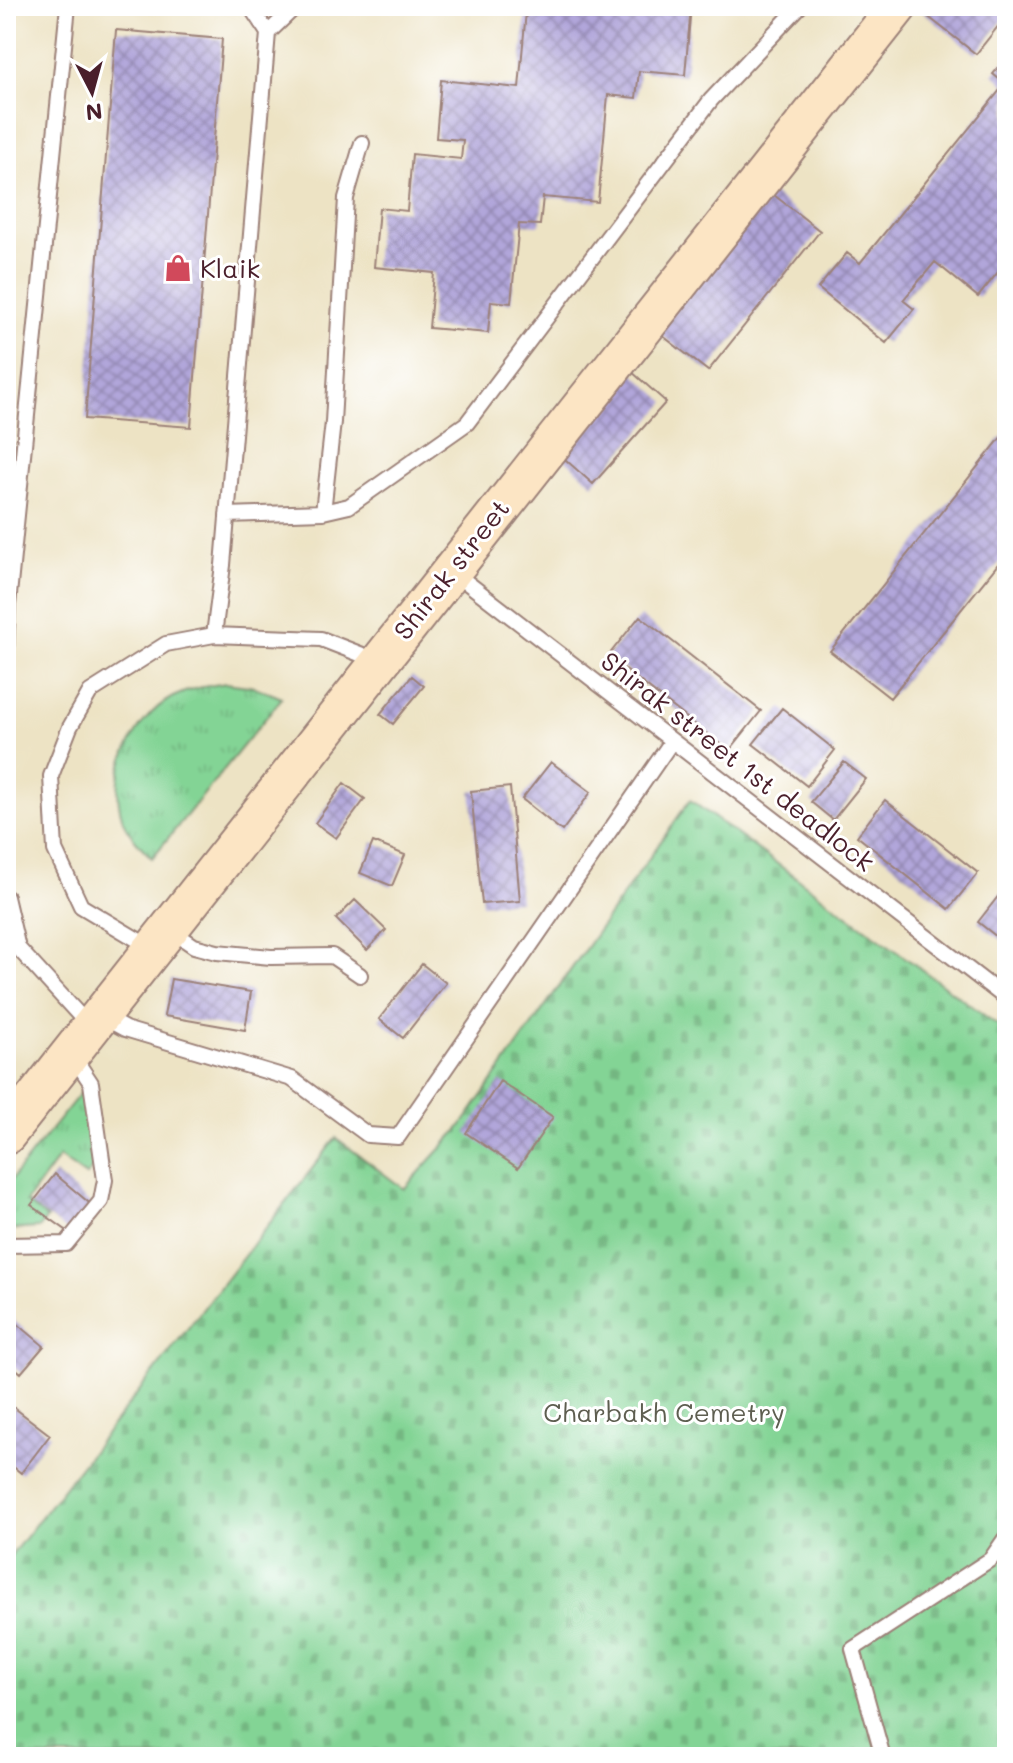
<svg xmlns="http://www.w3.org/2000/svg" width="1013" height="1763" viewBox="0 0 1013 1763" font-family="Mali,sans-serif">
	<style>
		.grass { fill: url(#grass-tufts); stroke: #667a60; stroke-width: 2 }
		.cemetery { fill: url(#cemetery-stones); stroke: #667a60; stroke-width: 2 }
		.building { fill: url(#building-cross-hatch) }
		.lines { fill: none; stroke-linecap: round; stroke-linejoin: round }
		.lane-casing { stroke: #9c8178; stroke-width: 18 }
		.secondary-casing { stroke: #9c8178; stroke-width: 42 }
		.lane { stroke: #fff; stroke-width: 14 }
		.secondary { stroke: #fce5c4; stroke-width: 38 }
		.labels { text-anchor: middle; dominant-baseline: central; stroke-width: 6; stroke-linejoin: round; paint-order: stroke }
		.poi-label { font-size: 26px; fill: #4a1f2b; stroke: #fff; text-anchor: start }
		.street-label { font-size: 26px; fill: #4a1f2b; stroke: #fff }
		.park-label { font-size: 26px; fill: #5e5e50; stroke: #fff }
	</style>
	<defs>
		<pattern id="grass-tufts" width="24" height="20" patternUnits="userSpaceOnUse" patternTransform="scale(2)"><rect width="24" height="20" fill="#83d495"/><path d="M3 7l-1-3M5 7V3M7 7l1-3M15 17l-1-3M17 17v-4M19 17l1-3" fill="none" stroke="#73b681"/></pattern>
		<pattern id="cemetery-stones" width="16" height="16" patternUnits="userSpaceOnUse" patternTransform="scale(2)"><rect width="16" height="16" fill="#83d495"/><path d="M2 7V4a2 2 0 0 1 4 0v3zM10 15v-3a2 2 0 0 1 4 0v3z" fill="#73b681"/></pattern>
		<pattern id="building-cross-hatch" width="8" height="8" patternUnits="userSpaceOnUse" patternTransform="scale(2)"><rect width="8" height="8" fill="#b1a6da"/><path d="M0 0l8 8M0 8l8-8" fill="none" stroke="#9287b1"/></pattern>
	</defs>
	<rect width="100%" height="100%" fill="#fff"/>
	<filter id="ink" filterUnits="userSpaceOnUse"><feTurbulence type="fractalNoise" baseFrequency=".0125" numOctaves="2"/><feDisplacementMap in="SourceGraphic" scale="16" xChannelSelector="R" yChannelSelector="G"/><feConvolveMatrix kernelMatrix="1 2 1 2 8 2 1 2 1" color-interpolation-filters="sRGB"/></filter>
	<filter id="wash" filterUnits="userSpaceOnUse"><feTurbulence type="fractalNoise" baseFrequency=".006" numOctaves="4" result="noise"/><feDisplacementMap in="SourceGraphic" scale="32" xChannelSelector="R" yChannelSelector="G"/><feGaussianBlur stdDeviation="1.8" result="paint"/><feColorMatrix in="noise" values="0 0 0 0 0 0 0 0 0 0 0 0 0 0 0 0 0 1.4 0 .05"/><feComposite in="paint" operator="in"/></filter>
	<g filter="url(#wash)">
		<rect width="100%" height="100%" fill="#ede3c4"/>
		<path class="grass" d="M226,683L255,687L282,698L152,858C142,848 131,837 125,825C105,780 132,719 173,697C191,688 207,686 226,683Z
			M82,1091L98,1160L86,1176L59,1157L26,1202L47,1218L39,1228L6,1230V1186Z"/>
		<path class="cemetery" d="M690,800L1007,1032V1757H6V1562L336,1138L404,1189L459,1129Z"/>
		<g id="blocks">
			<path class="building" d="M501,6H691L685,75L639,71L636,98L608,95L598,202L543,197L540,225L519,224L511,303L491,301L488,333L429,328L434,273L374,267L379,208L407,211L412,154L461,159L463,140L436,138L441,80L519,88L526,11L501,8Z
				M925,6H1007V15L976,54L921,11Z
				M116,30L222,39L191,427L85,419Z
				M1007,57V261L978,297L935,262L903,300L914,309L886,343L818,288L847,253L860,263L1005,84L993,74Z
				M765,188L820,231L708,371L654,329Z
				M631,371L666,402L593,484L558,453Z
				M1007,430V553L890,698L830,651Z
				M640,616L761,711L729,751L608,656Z
				M412,676L424,686L393,724L380,714Z
				M782,708L835,750L807,786L753,744Z
				M551,762L591,792L562,831L522,799Z
				M844,762L866,779L833,820L811,802Z
				M344,783L365,799L336,838L315,823Z
				M510,787L520,901L482,904L471,791Z
				M885,800L978,873L949,909L857,836Z
				M373,842L405,855L392,886L360,873Z
				M1007,885V945L978,922Z
				M355,900L386,930L367,950L336,919Z
				M422,964L446,983L403,1038L379,1019Z
				M171,979L251,992L245,1030L164,1016Z
				M500,1081L553,1117L518,1168L466,1133Z
				M55,1174L94,1207L73,1235L31,1205Z
				M6,1314L44,1346L21,1373L6,1360Z
				M8,1403L50,1435L21,1473L6,1461Z"/>
		</g>
	</g>
	<g filter="url(#ink)">
		<use href="#blocks" fill-opacity="0" stroke="#9c8178" stroke-width="2"/>
		<g class="lines">
			<g class="lane-casing">
				<path id="lane" d="M250,6L268,33
					M323,512L333,422L346,198L362,143
					M227,515L323,512L349,506L467,423L711,100L800,6
					M452,571L1007,999
					M214,635L223,565L268,33L296,6
					M6,654L8,605L68,6
					M6,897L18,948L91,1028
					M169,929L194,946L217,952L271,957L332,956L360,975
					M153,949L81,906L55,850L51,776L70,727L90,692L166,644L214,635L321,639L378,661
					M101,1016L125,1029L292,1079L368,1135L398,1137L672,741
					M6,1245L66,1244L101,1201L105,1180L91,1083L73,1056
					M883,1757L853,1649L991,1559L1007,1536"/>
			</g>
			<g class="secondary-casing">
				<path id="secondary" d="M6,1135L898,6"/>
			</g>
			<use href="#lane" class="lane"/>
			<use href="#secondary" class="secondary"/>
		</g>
	</g>
	<defs>
		<g id="shop-bare" transform="scale(2.16)"><path d="M-5-2.5h2.3a2.7 3.5 0 0 1 5.4 0H5L5.5 6h-11ZM-1.5-2.5h3a1.5 2.3 0 0 0-3 0Z" fill="#d1495b" stroke="#fff" stroke-width="2.5" paint-order="stroke"/></g>
	</defs>
	<g fill-rule="evenodd">
		<use href="#shop-bare" x="178" y="268"/>
	</g>
	<g class="labels">
		<g class="poi-label">
			<text x="200" y="268">Klaik</text>
		</g>
		<g class="street-label">
			<text transform="translate(451 569) rotate(-52)">Shirak street</text>
			<text transform="translate(738 761) rotate(38)">Shirak street 1st deadlock</text>
		</g>
		<g class="park-label">
			<text x="664" y="1412">Charbakh Cemetry</text>
		</g>
	</g>
	<rect width="1013" height="1763" fill="none" stroke="#fff" stroke-width="32"/>
	<g transform="translate(92 92) rotate(174)" stroke="#ffffff" stroke-width="6" paint-order="stroke">
	<path d="M0-6L14 30L0 20L-14 30Z" fill="#4a1f2b"/>
	<text y="-12" font-size="22" font-weight="bold" text-anchor="middle" fill="#4a1f2b">N</text>
	</g>
</svg>
